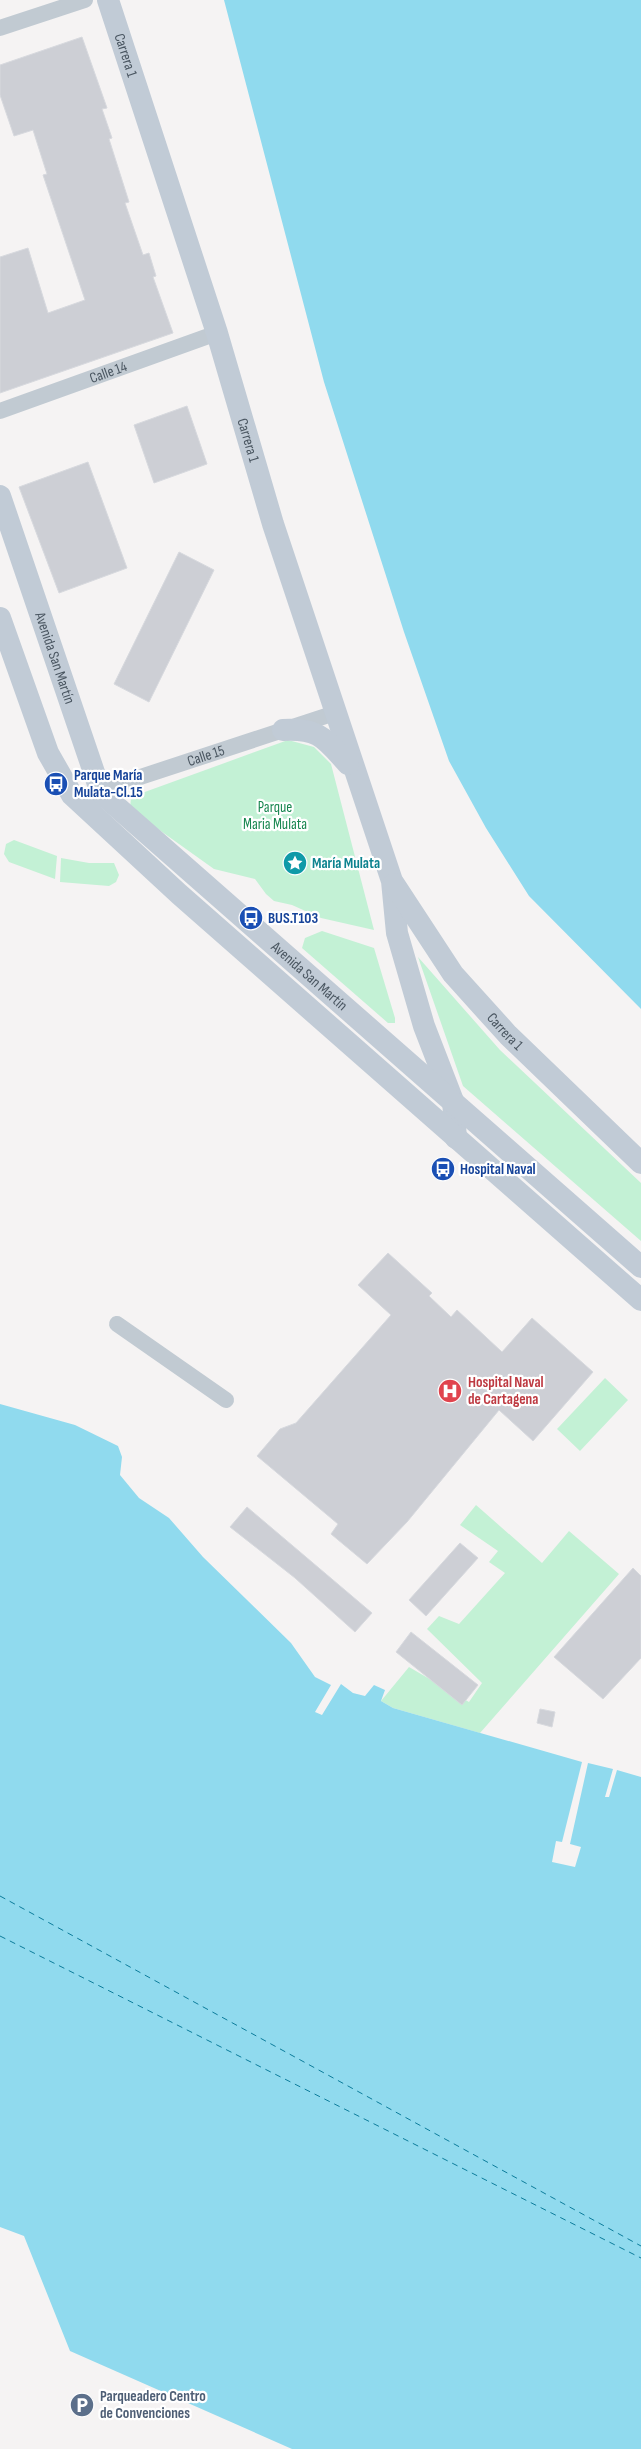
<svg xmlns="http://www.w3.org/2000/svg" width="641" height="2449" viewBox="0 0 641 2449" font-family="'Sofia Sans Condensed',sans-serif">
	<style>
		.green { fill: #c3f1d5 }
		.water { fill: #90daee }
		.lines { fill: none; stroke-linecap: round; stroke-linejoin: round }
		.ferry { stroke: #0c7c9b; stroke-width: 1; stroke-dasharray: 6 5; stroke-linecap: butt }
		.building { fill: #cdcfd5; stroke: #d7d9de }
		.street { stroke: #c1cad2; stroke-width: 16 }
		.secondary { stroke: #c1cbd6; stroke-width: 22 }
		.labels { text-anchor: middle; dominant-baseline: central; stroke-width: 4.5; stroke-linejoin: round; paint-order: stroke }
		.street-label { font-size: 15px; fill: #4a5661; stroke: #fff }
		.transit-label { font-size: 15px; font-weight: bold; fill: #164399; stroke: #fff; text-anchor: start }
		.park-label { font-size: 15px; fill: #17864f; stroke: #fff }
		.culture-label { font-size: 15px; font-weight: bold; fill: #0d838f; stroke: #fff; text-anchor: start }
		.health-label { font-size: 15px; font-weight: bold; fill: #be3a42; stroke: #fff; text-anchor: start }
		.service-label { font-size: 15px; font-weight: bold; fill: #4e5e75; stroke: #fff; text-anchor: start }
	</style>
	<rect width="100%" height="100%" fill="#f5f3f3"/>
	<path class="green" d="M288,740L314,747L331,764L374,930L321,918L292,905L274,901L266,894L255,879L214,869L130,809L131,797Z
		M14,840L57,856L55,879L9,862L4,854L6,844Z
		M61,858L89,863H114L119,875L116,882L109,886L60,882Z
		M322,931L374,948L395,1018V1023H388L302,948L305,938Z
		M418,957L500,1050L641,1183V1241L463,1086Z
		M605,1378L628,1400L580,1451L557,1429Z
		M476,1505L542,1563L569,1531L619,1574L480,1733L393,1708L381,1701L409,1667L469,1702L482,1683L427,1629L439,1616L459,1624L505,1573L489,1562L498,1551L460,1525Z"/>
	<path class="water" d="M224,0H641V1009L529,896L486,828L449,761L404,632L324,382Z
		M0,1404L75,1425L118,1446L122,1457L120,1475L139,1498L169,1518L203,1557L291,1643L315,1677L331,1685L315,1712L322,1715L341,1684L353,1693L365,1696L374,1685L385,1690L381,1701L393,1708L582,1762L562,1842L556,1841L552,1862L575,1867L581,1847L570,1844L588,1763L613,1769L605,1797H609L617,1770L641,1777V2449H292L70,2351L24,2236L0,2227Z"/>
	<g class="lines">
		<path class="ferry" d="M0,1896L641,2246
			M0,1936L641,2258"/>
	</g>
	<path class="building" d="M82,37L107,108L102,109L112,138L109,139L129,202L125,203L143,255L149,253L156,276L153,277L173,333L0,393V257L28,248L48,313L85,300L43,175L47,174L33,130L14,136L0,95V65Z
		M187,406L207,464L154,483L134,425Z
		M88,462L127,568L59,593L19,487Z
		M179,552L214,570L149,702L114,684Z
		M388,1253L432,1293L429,1296L451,1317L457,1310L502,1352L532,1318L593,1372L533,1441L499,1410L407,1522L367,1564L331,1534L338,1524L257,1456L280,1429L296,1423L391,1315L358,1285Z
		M247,1507L372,1613L355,1632L295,1578L230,1527Z
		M460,1543L478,1558L426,1616L409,1600Z
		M633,1568L641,1576V1658L603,1699L554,1657Z
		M411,1632L478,1685L462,1705L396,1652Z
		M540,1709L555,1712L552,1727L537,1723Z"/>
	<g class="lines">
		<g class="street">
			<path d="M0,28L85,0"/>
			<path id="s1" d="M0,411L217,333"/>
			<path id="s2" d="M92,796L113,786L335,713"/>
			<path d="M117,1324L226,1400"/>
		</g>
		<g class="secondary">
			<path id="s3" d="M108,0L217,333L273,524L392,881L397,933L424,1026L453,1101L456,1138"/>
			<path id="s4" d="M0,496L101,793L641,1267"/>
			<path d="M0,618L48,753L72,795L179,894L641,1300"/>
			<path d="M283,730C320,728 325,739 348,764"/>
			<path id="s5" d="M394,884L453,974L508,1035L641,1163"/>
		</g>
	</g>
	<defs>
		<g id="bus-disc" transform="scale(1.25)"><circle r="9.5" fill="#1a4fb4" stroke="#fff"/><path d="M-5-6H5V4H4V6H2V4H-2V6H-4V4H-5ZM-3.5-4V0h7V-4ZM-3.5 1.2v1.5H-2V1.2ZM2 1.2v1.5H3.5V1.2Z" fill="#fff"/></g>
		<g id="sight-disc" transform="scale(1.25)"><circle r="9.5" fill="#0f9aa8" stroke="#fff"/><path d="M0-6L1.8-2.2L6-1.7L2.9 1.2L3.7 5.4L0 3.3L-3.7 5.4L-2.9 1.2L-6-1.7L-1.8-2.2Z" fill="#fff"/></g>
		<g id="hospital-disc" transform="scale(1.25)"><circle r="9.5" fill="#e0444e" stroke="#fff"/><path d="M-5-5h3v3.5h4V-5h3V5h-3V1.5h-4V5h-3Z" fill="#fff"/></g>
		<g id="parking-disc" transform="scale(1.25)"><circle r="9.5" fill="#5c6f8a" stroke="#fff"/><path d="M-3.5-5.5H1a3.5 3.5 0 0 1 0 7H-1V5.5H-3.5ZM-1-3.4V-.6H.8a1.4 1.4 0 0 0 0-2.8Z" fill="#fff"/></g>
	</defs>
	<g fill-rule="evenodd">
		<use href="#bus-disc" x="56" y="784"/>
		<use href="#sight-disc" x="295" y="863"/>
		<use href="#bus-disc" x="251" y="918"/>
		<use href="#bus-disc" x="443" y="1169"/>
		<use href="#hospital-disc" x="450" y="1391"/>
		<use href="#parking-disc" x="82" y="2405"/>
	</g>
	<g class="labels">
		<g class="street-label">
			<text stroke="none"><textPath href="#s3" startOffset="58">Carrera 1</textPath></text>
			<text stroke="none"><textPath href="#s1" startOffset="115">Calle 14</textPath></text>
			<text stroke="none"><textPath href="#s3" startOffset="462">Carrera 1</textPath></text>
			<text stroke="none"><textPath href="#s4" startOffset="171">Avenida San Martín</textPath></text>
			<text stroke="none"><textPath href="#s2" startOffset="121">Calle 15</textPath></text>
			<text stroke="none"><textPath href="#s4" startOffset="591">Avenida San Martín</textPath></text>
			<text stroke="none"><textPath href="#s5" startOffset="185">Carrera 1</textPath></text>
		</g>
		<g class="transit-label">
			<text x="74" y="775">Parque María<tspan x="74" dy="17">Mulata-Cl.15</tspan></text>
			<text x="268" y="918">BUS.T103</text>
			<text x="460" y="1169">Hospital Naval</text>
		</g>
		<g class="park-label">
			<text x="275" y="807">Parque<tspan x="275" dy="17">Maria Mulata</tspan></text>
		</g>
		<g class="culture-label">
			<text x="312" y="863">María Mulata</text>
		</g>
		<g class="health-label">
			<text x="468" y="1382">Hospital Naval<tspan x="468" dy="17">de Cartagena</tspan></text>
		</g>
		<g class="service-label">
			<text x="100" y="2396">Parqueadero Centro<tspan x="100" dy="17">de Convenciones</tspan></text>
		</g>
	</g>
</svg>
